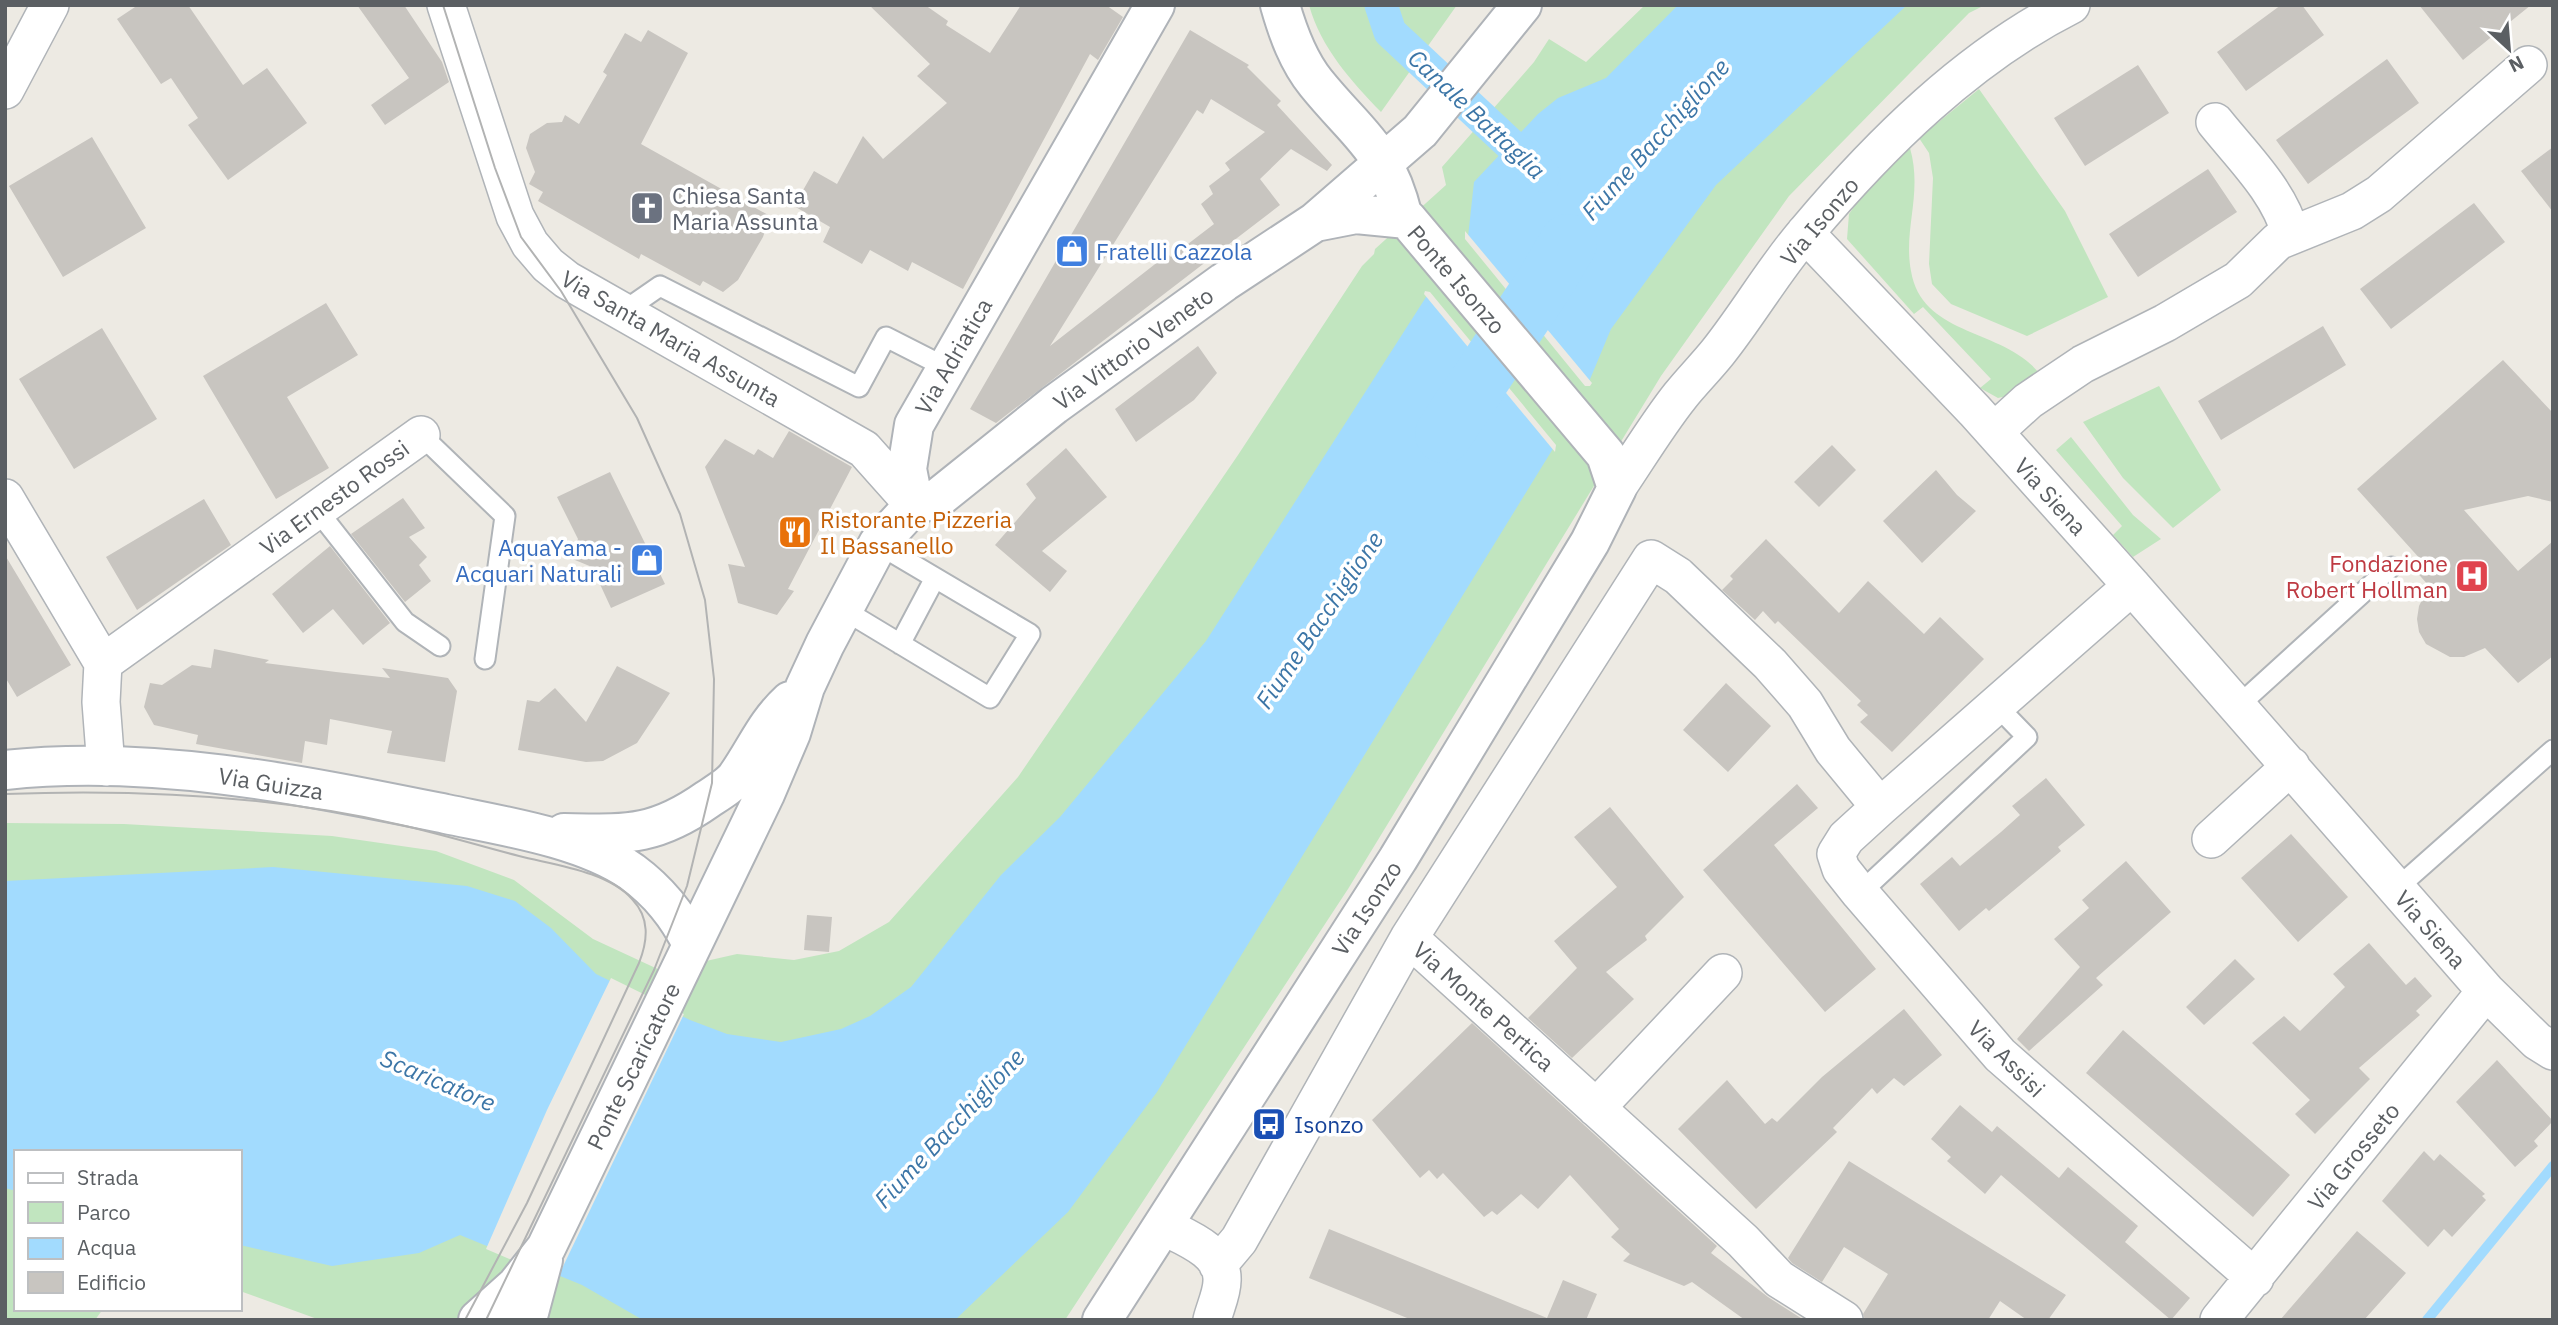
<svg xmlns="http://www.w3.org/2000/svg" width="2558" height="1325" viewBox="0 0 2558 1325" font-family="'IBM Plex Sans',sans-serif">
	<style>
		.green { fill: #c1e5bf }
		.water { fill: #a2dbfe }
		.pier { fill: #edeae3 }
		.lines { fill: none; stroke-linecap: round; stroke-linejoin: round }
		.stream { stroke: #a2dbfe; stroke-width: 10 }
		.canal { stroke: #a2dbfe; stroke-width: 33 }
		.river { stroke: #a2dbfe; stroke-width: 58 }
		.building { fill: #c8c5c0; fill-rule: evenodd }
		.lane-casing { stroke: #b0b4b8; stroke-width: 23 }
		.street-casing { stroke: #b0b4b8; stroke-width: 40 }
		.secondary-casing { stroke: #afb3b8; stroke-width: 42 }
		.lane { stroke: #fff; stroke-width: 19 }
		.street { stroke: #fff; stroke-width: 37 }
		.secondary { stroke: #fff; stroke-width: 38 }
		.tram { stroke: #b2b3b3; stroke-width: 2 }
		.labels { text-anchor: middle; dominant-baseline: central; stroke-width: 7; stroke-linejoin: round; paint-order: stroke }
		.worship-label { font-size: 23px; fill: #5b616d; stroke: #fff; text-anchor: start }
		.street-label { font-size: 23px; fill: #5b5f63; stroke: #fff }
		.shop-label { font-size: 23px; fill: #366cbe; stroke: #fff; text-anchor: start }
		.food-label { font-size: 23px; fill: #c56008; stroke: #fff; text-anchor: start }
		.health-label { font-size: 23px; fill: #be3a42; stroke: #fff; text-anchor: end }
		.transit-label { font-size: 23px; fill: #164399; stroke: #fff; text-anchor: start }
		.water-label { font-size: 24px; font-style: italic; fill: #3c76a7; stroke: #fff }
	</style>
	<rect width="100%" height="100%" fill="#edeae3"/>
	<path class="green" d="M1309,5H1457L1381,112C1351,81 1321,48 1309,5Z
		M1645,5H1985L1969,13L1789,196L1661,376L1348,889L1065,1320H320L240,1291V1152H16V1309H103L95,1320H5V823L124,824L332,836L436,851L514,880L593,939L662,971L737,954L794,960L839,951L889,922L1018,777L1238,455L1362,266L1374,254L1375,249L1446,185L1442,167L1534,62L1549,39L1586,62Z
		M1979,89L2065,211L2108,297L2027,336L1951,304L1932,284L1929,264L1933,178L1929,153L1919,138Z
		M1910,148C1923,194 1903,229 1911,271C1922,337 2003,328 2039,373L2011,395L1998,398L1980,388L1991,379L1923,307L1914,314L1847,239L1849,214L1863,194Z
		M2159,386L2221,490L2173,528L2123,478L2083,422Z
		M2071,437L2133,515L2161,539L2133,557L2113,535L2122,526L2056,450Z"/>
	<path class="water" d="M1678,5H1907L1716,185L1611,329L1588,384L1468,237L1474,182L1538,114L1558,98L1606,78Z
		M1428,294L1554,447L1157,1092L1068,1212L955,1320H643L582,1285L460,1235L419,1253L332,1266L240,1245V1152H16V1191L5,1188V881L273,867L467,886L515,901L551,928L596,974L690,1020L727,1034L781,1042L841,1029L870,1016L911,987L1001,875L1060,817L1206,641Z"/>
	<path class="pier" d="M1465,231L1592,383L1590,386H1585L1465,239Z
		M1425,291L1430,292L1556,445L1555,452L1424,294Z
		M611,978L684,1014L557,1279L486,1249L547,1110Z"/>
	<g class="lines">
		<path class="stream" d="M2427,1320L2553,1166"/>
		<path class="canal" d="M1381,5L1390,32L1544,176"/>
		<path class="river" d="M1444,434L1549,276L1568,243"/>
	</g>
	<path class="building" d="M138,5H188L243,85L267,68L307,123L228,180L188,125L198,118L171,78L161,84L117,19Z
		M357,5H404L442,62L449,82L385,125L371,105L409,78Z
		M869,5H925L948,21L946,25L990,53L1021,5H1106L1123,17L1098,60L1090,54L963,289L912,262L908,271L870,250L862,264L823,242L830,227L794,206L814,171L837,184L863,136L883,159L947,103L917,76L930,64Z
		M2281,5H2302L2324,35L2246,91L2217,52Z
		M2419,5H2531L2463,60Z
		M648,30L688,53L641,144L770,216L763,237L738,280L723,292L703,281L700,286L641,254L639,259L538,201L543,192L529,184L535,172L526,148L530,134L547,123L562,122L565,115L579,124L607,75L603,72L625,33L641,42Z
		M1190,30L1249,65L1247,67L1281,101L1277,105L1332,165L1327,171L1291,149L1260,179L1280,205L996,423L970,409ZM1211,99L1265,132L1225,163L1230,170L1209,186L1213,194L1201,204L1214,224L1171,257L1168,254L1050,346L1197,110L1203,114Z
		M2387,59L2419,103L2308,184L2276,140Z
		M2138,65L2169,113L2085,166L2054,118Z
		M92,137L146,228L63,277L9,186Z
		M2553,147V212L2521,171Z
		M2208,169L2237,212L2138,277L2109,234Z
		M2474,203L2505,242L2391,329L2360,289Z
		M326,303L358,355L287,397L329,468L276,499L203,376Z
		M2323,326L2346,365L2221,440L2198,401Z
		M102,328L157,419L74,469L19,379Z
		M1198,346L1217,373L1194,400L1136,442L1115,409Z
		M2503,360L2553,413V502L2528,496L2464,510L2518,571L2553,541V656L2518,683L2485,648L2464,657H2450L2426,644L2419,632L2417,619L2419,606L2429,586L2414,569L2422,561L2357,489Z
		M789,431L852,467L788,589L794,591L777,615L738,603L728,564L745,567L705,467L725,439L754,455L758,449L773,458Z
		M1832,445L1856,470L1819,507L1794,482Z
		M1066,448L1107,497L1042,551L1067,571L1050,592L995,545L1036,498L1026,484Z
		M1936,470L1957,495L1976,511L1922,563L1883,521Z
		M610,472L665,584L611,608L592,567L570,558L578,539L557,497Z
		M403,498L425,528L409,537L427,557L419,565L431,581L405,602L351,534Z
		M204,499L231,545L137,610L106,557Z
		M1766,539L1839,613L1868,581L1924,634L1940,617L1984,659L1892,752L1860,722L1868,715L1857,705L1861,701L1778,621L1775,624L1763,611L1755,620L1722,590L1733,579L1730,576Z
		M330,546L390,623L363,645L333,609L303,633L272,594Z
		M5,555L71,665L17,697L5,677Z
		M214,649L269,660L265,663L336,672L390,678L382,668L448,678L457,691L445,762L387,753L392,731L330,719L327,745L305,741L302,763L196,744L198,735L154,725L144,707L150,683L162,685L192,665L211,668Z
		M617,666L670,693L637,743L603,761L586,762L518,750L527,700L539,702L555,688L586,722Z
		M1726,683L1771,726L1728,772L1683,730Z
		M2046,778L2085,825L2058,847L2061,851L1989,911L1986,908L1959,931L1920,884L1952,857L1960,866L2001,832L2020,815L2012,806Z
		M1797,784L1818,808L1774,845L1876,969L1825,1012L1703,870Z
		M1610,807L1684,897L1645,936L1647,940L1606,972L1634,999L1572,1058L1528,1018L1577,968L1554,941L1617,887L1574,837Z
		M2291,834L2348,897L2298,942L2241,878Z
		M2126,861L2171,912L2096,978L2103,985L2029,1051L2017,1039L2080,967L2054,939L2089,908L2082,900Z
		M807,915L832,917L829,952L804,950Z
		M2369,943L2406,985L2415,977L2432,996L2416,1011L2420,1015L2359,1068L2370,1079L2315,1134L2295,1114L2310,1100L2252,1043L2284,1016L2300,1031L2345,987L2333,974Z
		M2235,959L2255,979L2204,1025L2186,1007Z
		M1904,1009L1942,1055L1904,1086L1894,1078L1877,1094L1872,1088L1833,1128L1837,1132L1756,1209L1678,1129L1727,1080L1765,1124L1772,1118L1777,1122L1822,1077Z
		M1472,1023L1717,1246L1711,1253L1768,1297L1804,1320H1745L1692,1282L1684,1286L1623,1261L1630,1254L1611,1237L1619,1229L1570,1175L1538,1209L1521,1194L1497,1215L1492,1211L1484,1217L1443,1173L1437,1179L1429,1170L1420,1178L1372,1120Z
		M2123,1030L2290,1175L2253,1217L2086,1073Z
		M2497,1060L2553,1121L2534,1141L2538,1146L2515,1167L2456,1102Z
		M1960,1105L1992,1132L1997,1126L2059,1178L2068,1167L2138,1226L2125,1242L2190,1298L2171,1320L2001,1175L1985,1194L1947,1161L1951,1157L1931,1139Z
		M2424,1151L2434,1161L2440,1154L2485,1194L2482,1196L2486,1200L2452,1237L2444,1229L2428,1247L2382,1201Z
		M1849,1161L2066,1295L2048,1320H2027L2000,1301L1988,1320H1865L1863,1314L1888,1274L1844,1247L1822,1282L1792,1263L1788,1258Z
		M1329,1229L1547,1318L1563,1280L1597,1294L1586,1320H1412L1309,1278Z
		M2357,1231L2406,1273L2364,1320H2280Z"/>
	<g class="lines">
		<g class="lane-casing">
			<path id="lane" d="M621,313L660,286L859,387L886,337L947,368
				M421,435L505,516L485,659
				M317,510L405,622L440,646
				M844,610L990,698L1030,634L878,544
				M900,644L935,578
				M2238,706L2391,567
				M2396,889L2553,750
				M1860,893L2027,737L1995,704"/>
		</g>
		<g class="street-casing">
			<path id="street" d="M446,5L515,216L530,244L548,265L567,280L864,449L914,505
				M5,90L50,5
				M2215,122C2243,157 2279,191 2291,235
				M1805,233L1975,411L2132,586L2486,991L2537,1041L2553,1051
				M1994,432L2028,401L2083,364L2165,323L2238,280L2278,241L2352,211L2379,194L2528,65
				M1617,488C1638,457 1657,425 1680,396C1692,381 1706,367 1718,352C1749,313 1774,269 1806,232C1880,144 1968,57 2071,5
				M5,498L103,663L101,702L106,767
				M2132,586L1880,807L1846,838L1836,854L1841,869L1860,893L2000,1055L2255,1278
				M103,663L421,435
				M2211,839L2291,766
				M1409,938L1743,1241L1779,1279L1844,1320
				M1596,1108L1723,973
				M1163,1226C1184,1237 1224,1251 1222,1281C1222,1293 1215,1308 1212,1320
				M1218,1265L1239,1240L1409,938L1651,559L1678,576L1770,664L1805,704L1833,750L1880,807
				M2219,1320L2486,991"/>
		</g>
		<g class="secondary-casing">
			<path id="secondary" d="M1280,5C1288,33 1298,61 1316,83C1358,135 1386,147 1403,217
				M914,505L938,498L1054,405L1224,282L1315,222L1420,131L1522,5
				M914,505L907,469L914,425L1155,5
				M5,770C153,754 302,785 446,814C503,826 583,838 632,872C659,892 677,914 692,944
				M564,833C626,834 654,837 708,799C717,793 731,785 737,776C756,749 765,724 790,701
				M478,1320L516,1286L546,1248L765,794L791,733L805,687L825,644L878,544L914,505
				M527,1320L543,1260
				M1102,1320L1398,859L1590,542L1617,488L1606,455L1407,219L1356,214L1315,222"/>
		</g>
		<use href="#lane" class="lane"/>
		<use href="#street" class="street"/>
		<use href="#secondary" class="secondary"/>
		<path class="tram" d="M443,5L495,168L521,237L561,291L637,418L680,514L705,600L714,679L712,783L687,886L654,970L486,1320
			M5,794C138,789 272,795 401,825C441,834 480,846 519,856C554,865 607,871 632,899C650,918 648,940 639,963L527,1203L465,1320"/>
	</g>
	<defs>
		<g id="church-square" transform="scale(1.75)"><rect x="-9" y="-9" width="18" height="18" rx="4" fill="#6b7280" stroke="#fff"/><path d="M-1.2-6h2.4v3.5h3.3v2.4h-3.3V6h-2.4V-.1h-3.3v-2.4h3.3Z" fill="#fff"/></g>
		<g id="shop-square" transform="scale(1.75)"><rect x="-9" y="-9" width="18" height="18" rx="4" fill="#3f7fe0" stroke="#fff"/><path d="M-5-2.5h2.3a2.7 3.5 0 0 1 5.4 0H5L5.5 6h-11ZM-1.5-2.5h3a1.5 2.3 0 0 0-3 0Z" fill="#fff"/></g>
		<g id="restaurant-square" transform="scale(1.75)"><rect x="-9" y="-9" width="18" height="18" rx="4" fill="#e8710a" stroke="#fff"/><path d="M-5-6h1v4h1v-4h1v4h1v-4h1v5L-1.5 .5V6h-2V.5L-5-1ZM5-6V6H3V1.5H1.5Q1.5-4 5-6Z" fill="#fff"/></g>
		<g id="hospital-square" transform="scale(1.75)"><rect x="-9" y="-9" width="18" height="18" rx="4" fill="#e0444e" stroke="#fff"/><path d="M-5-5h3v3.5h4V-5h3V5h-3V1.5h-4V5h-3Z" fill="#fff"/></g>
		<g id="bus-square" transform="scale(1.75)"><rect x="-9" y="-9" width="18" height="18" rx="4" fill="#1a4fb4" stroke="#fff"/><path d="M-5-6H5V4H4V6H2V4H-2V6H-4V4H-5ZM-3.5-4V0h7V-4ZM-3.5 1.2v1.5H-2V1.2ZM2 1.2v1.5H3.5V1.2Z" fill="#fff"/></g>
	</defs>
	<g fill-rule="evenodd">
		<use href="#church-square" x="647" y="208"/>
		<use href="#shop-square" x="1072" y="251"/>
		<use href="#restaurant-square" x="795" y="532"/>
		<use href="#shop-square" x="647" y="560"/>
		<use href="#hospital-square" x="2472" y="576"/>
		<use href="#bus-square" x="1269" y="1124"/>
	</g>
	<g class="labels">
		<g class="worship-label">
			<text x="672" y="195">Chiesa Santa<tspan x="672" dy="26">Maria Assunta</tspan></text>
		</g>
		<g class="street-label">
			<text transform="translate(1819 221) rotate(-50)">Via Isonzo</text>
			<text transform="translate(1457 279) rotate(49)">Ponte Isonzo</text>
			<text transform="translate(671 338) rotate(30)">Via Santa Maria Assunta</text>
			<text transform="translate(1133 348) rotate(-36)">Via Vittorio Veneto</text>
			<text transform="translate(953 356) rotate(-60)">Via Adriatica</text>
			<text transform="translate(2051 496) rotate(48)">Via Siena</text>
			<text transform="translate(334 497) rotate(-36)">Via Ernesto Rossi</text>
			<text transform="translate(271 783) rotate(9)">Via Guizza</text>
			<text transform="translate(1366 908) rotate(-57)">Via Isonzo</text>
			<text transform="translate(2431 929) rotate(49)">Via Siena</text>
			<text transform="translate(1484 1006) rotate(42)">Via Monte Pertica</text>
			<text transform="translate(2007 1058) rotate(45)">Via Assisi</text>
			<text transform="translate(633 1066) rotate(-64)">Ponte Scaricatore</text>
			<text transform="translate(2353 1156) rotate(-51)">Via Grosseto</text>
		</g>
		<g class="shop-label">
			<text x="1096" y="251">Fratelli Cazzola</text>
			<text x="622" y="547" text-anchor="end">AquaYama -<tspan x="622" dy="26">Acquari Naturali</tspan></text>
		</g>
		<g class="food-label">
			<text x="820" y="519">Ristorante Pizzeria<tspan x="820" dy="26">Il Bassanello</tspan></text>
		</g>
		<g class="health-label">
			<text x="2448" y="563">Fondazione<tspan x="2448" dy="26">Robert Hollman</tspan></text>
		</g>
		<g class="transit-label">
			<text x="1294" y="1124">Isonzo</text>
		</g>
		<g class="water-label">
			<text transform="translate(1477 114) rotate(43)">Canale Battaglia</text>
			<text transform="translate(1655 139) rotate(-48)">Fiume Bacchiglione</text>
			<text transform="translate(1319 620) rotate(-56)">Fiume Bacchiglione</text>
			<text transform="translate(438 1080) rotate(23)">Scaricatore</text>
			<text transform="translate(949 1128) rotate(-47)">Fiume Bacchiglione</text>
		</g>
	</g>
	<rect width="2558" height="1325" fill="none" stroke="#5b5f63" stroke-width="14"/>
	<rect x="14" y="1150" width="228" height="161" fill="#ffffff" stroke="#bdbfc1" stroke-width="2"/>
	<rect x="28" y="1173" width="35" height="10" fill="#ffffff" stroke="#bdbfc1" stroke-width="2"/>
	<text x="77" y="1185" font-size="21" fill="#5b5f63">Strada</text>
	<rect x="28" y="1202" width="35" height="21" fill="#c1e5bf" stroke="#bdbfc1" stroke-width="2"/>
	<text x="77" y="1220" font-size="21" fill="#5b5f63">Parco</text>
	<rect x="28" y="1238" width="35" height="21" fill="#a2dbfe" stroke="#bdbfc1" stroke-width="2"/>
	<text x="77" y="1255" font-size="21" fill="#5b5f63">Acqua</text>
	<rect x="28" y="1272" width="35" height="21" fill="#c8c5c0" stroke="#bdbfc1" stroke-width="2"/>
	<text x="77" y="1290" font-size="21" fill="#5b5f63">Edificio</text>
	<g transform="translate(2509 49) rotate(154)" stroke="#ffffff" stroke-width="5" paint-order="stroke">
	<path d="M0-5L12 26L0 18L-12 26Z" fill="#5b5f63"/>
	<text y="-10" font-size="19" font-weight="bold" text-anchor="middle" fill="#5b5f63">N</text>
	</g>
</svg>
